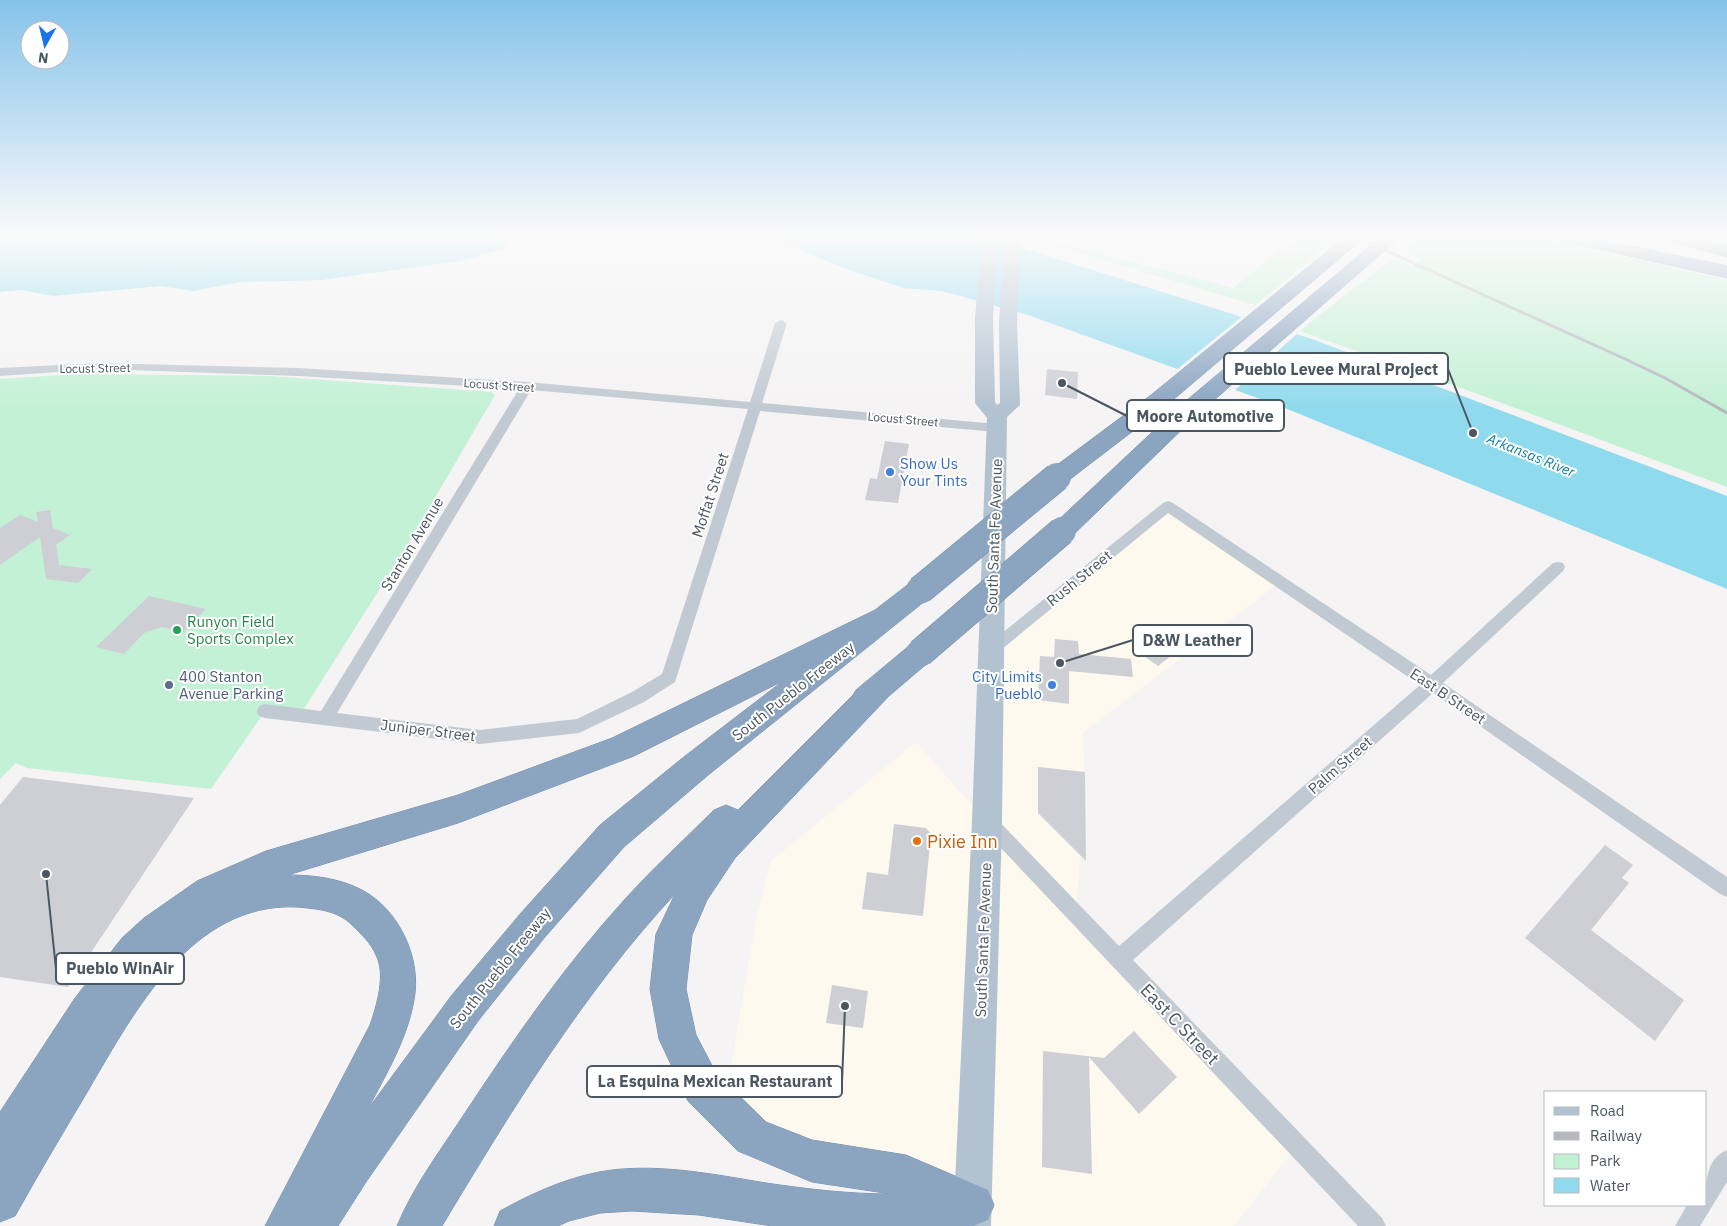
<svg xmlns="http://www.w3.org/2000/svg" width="1727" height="1226" viewBox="0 0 1727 1226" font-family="'IBM Plex Sans',sans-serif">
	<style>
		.commercial { fill: #fdf9ef }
		.green { fill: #c3f1d5 }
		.water { fill: #90daee }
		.pier { fill: #f5f3f3 }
		.building { fill: #cdcfd5 }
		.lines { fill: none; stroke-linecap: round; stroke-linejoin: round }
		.highway-casing { stroke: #7690ad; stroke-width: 1 }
		.street { fill: #c1cad2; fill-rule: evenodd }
		.primary { fill: #b3c2d1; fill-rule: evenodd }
		.highway { fill: #8ba5c1; fill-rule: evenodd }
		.rail { stroke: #b5b8bd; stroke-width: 3 }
		.highway-bridge-far1-casing { stroke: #7690ad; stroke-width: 22; stroke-linecap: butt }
		.highway-bridge-casing { stroke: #7690ad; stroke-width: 29; stroke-linecap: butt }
		.highway-bridge-far1 { stroke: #8ba5c1; stroke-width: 21 }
		.highway-bridge { stroke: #8ba5c1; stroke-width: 28 }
		.shop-dot { fill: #3f7fe0; stroke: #fff; stroke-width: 2 }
		.leisure-dot { fill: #2e9e5b; stroke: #fff; stroke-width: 2 }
		.service-dot { fill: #5c6f8a; stroke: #fff; stroke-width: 2 }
		.food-dot { fill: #e8710a; stroke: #fff; stroke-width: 2 }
		.labels { text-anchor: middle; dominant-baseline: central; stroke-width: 4; stroke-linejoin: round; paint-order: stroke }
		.far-street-label { font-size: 12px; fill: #4a5661; stroke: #fff }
		.far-water-label { font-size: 14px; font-style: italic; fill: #0c7c9b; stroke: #fff }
		.shop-label { font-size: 15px; fill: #366cbe; stroke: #fff; text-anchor: start }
		.street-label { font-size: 15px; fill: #4a5661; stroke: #fff }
		.leisure-label { font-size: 15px; fill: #27864d; stroke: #fff; text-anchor: start }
		.service-label { font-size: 15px; fill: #4e5e75; stroke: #fff; text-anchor: start }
		.near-food-label { font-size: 18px; fill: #c56008; stroke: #fff; text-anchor: start }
		.near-street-label { font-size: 18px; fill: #4a5661; stroke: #fff }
		.leader { fill: none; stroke: #4a5661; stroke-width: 2 }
		.callout-dot { fill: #4a5661; stroke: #fff; stroke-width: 2 }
		.callout { fill: #fff; stroke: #4a5661; stroke-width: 2 }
		.callout-label { font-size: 16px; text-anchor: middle; font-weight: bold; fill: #4a5661 }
	</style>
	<rect width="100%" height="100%" fill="#f5f3f3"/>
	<path class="commercial" d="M1168,506L1280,582L1083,733L1085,788L1076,915L1297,1146L1234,1226H972L724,1108L756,919L771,861L916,742L986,821L991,650Z"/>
	<path class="green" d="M1024,237H1038L1233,288L1296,237H1338L1255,305Z
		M1429,237H1522L1565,243L1727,280V487L1486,397L1300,331L1315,318L1394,258L1413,267L1422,259L1403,250L1420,239Z
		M76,374L270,376L491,392L495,395L405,549L300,715L265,711L211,789L27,768L16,763L0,779V379Z"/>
	<path class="water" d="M0,237H506L505,249L460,261L322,280L240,282L193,291L161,286L53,296L22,290L0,292Z
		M770,237H988L1312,339L1727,496V589L1285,408L1028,315L942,291L903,288L846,269Z"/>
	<path class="pier" d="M1244,315L1299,332L1233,392L1175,371Z"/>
	<path class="building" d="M1047,369L1078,372L1077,399L1045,395Z
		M885,441L909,444L898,503L865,500L870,478L877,479Z
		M50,510L53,528L70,535L56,545L59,565L92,569L78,583L46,579L40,537L0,565V528L20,515L38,522L36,512Z
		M149,596L206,609L184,632L162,627L144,633L124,654L96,647Z
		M1170,631L1184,641L1169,653L1172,655L1158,666L1141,654Z
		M1055,639L1078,641L1079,654L1131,659L1133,677L1069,671V704L1038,700L1040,656L1054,657Z
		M1038,767L1085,772L1086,861L1038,813Z
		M23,777L194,798L68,987L0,977V805Z
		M894,824L926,828L931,834L923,916L862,909L867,872L888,875Z
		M1605,845L1633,865L1622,878L1629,883L1591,930L1684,1000L1655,1041L1525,938Z
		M832,985L868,991L863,1028L826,1023Z
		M1134,1031L1177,1077L1139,1114L1089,1057L1092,1174L1042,1167L1043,1051L1104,1058Z"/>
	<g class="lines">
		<g class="highway-casing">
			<path id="highway" d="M1345,237H1365L1167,405L1069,480L1061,482L1053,480L1049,474L1053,468L1151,395Z
				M1381,237H1400L1196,416L1071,537L1062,540L1053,537L1049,531L1053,525L1180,406Z
				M1557,237H1589L1727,266V278L1566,242L1560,241Z
				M1664,237H1693L1727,245V257L1667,241Z
				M920,580L930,583L933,590L930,597L707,776L624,847L545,937L478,1021L366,1182L338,1226H265L370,1025C377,1004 386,975 376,955C371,943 361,934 352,925C337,910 317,909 297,907C192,902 134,1012 89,1089C64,1131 39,1173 15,1216L0,1222V1112L75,998L122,938L144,918L197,881L266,851L458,795L612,738L875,610L910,583ZM783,681L685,756L600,825L521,913L452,995L368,1109C386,1074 407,1040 414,1000C422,960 400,910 362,890C339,878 313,875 288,875L458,823L634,756Z
				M920,642L930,645L934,653L930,661L889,696L735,858L707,900L692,935L686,989L696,1035L716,1073L766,1122L812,1140L906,1155L988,1190L994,1205L988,1220L973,1226H772L699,1215L632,1211L600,1213L569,1221L558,1226H494L500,1211C531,1194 563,1179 599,1172C653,1162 712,1174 766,1183C807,1189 849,1194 891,1194L812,1182L738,1151L688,1101L659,1039L650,989L656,934L675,894C583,993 511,1111 442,1226H397C413,1187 440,1151 463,1116C513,1040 565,965 626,898C654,867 685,839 714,810L726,805L738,810L853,695L856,690L910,645Z"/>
		</g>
		<path class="street" d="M781,320L787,323L762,403L997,424L1003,428L997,432L760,411L675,682L644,702L579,733L480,744L265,718L259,716L257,711L259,706L265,704L321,711L519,389L298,376L100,369L0,376V368L100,363L298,368L527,382L750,402L775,323ZM531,390L748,409L662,674L632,692L577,719L480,730L337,713Z
			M1168,501L1173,503L1431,675L1553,563L1558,562L1563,563L1565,567L1563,571L1443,683L1727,877V897L1720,894L1433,693L1133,960L1382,1218L1386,1226H1358L982,828L979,822L982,816L988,814L994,816L1119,946L1420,685L1168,513L996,654L991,656L986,654L983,650L986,646L1163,503Z
			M1727,1150V1182L1700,1226H1675L1687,1205H1706C1706,1184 1705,1159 1727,1150Z"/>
		<path class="primary" d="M982,237H998L993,318L995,402L997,405L1000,403L999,323L1004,237H1020L1017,323L1020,405L1007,417L1002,821L991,1226H953L972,821L987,418L975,403V318Z"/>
		<use href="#highway" class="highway"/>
		<path class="rail" d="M1356,237L1623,358L1665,378L1727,413"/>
		<g class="highway-bridge-far1-casing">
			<path id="highway-bridge-far1" d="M1056,478L1061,474"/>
		</g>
		<g class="highway-bridge-casing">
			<path id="highway-bridge" d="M920,590L1057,477
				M920,653L1062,531"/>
		</g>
		<use href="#highway-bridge-far1" class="highway-bridge-far1"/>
		<use href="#highway-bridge" class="highway-bridge"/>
	</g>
	<linearGradient id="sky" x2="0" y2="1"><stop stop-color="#85c3ea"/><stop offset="0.58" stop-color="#fafafa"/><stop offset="1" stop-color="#fafafa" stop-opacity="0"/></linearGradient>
	<rect width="1727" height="408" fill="url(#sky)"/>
	<g class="shop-dot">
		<circle cx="890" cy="472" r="5"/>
		<circle cx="1052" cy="685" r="5"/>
	</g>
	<circle class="leisure-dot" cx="177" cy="630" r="5"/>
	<circle class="service-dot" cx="169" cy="685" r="5"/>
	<circle class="food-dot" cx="917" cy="841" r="5"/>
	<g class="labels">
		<g class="far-street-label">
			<text transform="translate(95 368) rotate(-1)">Locust Street</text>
			<text transform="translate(499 385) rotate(4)">Locust Street</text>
			<text transform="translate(903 419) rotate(5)">Locust Street</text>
		</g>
		<g class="far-water-label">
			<text transform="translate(1531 455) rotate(22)">Arkansas River</text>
		</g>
		<g class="shop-label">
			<text x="900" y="463">Show Us<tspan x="900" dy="17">Your Tints</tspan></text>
			<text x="1042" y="676" text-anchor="end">City Limits<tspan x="1042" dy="17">Pueblo</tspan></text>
		</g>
		<g class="street-label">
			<text transform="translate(710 495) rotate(-72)">Moffat Street</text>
			<text transform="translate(994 536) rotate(-88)">South Santa Fe Avenue</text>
			<text transform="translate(412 544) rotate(-59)">Stanton Avenue</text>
			<text transform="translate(1079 578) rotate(-39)">Rush Street</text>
			<text transform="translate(793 691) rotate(-38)">South Pueblo Freeway</text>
			<text transform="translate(1448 696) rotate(34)">East B Street</text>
			<text transform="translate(428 730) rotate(7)">Juniper Street</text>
			<text transform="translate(1340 765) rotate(-41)">Palm Street</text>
			<text transform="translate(983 940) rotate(-88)">South Santa Fe Avenue</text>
			<text transform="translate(500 968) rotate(-51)">South Pueblo Freeway</text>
		</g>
		<g class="leisure-label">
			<text x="187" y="621">Runyon Field<tspan x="187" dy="17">Sports Complex</tspan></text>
		</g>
		<g class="service-label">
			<text x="179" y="676">400 Stanton<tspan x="179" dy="17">Avenue Parking</tspan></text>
		</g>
		<g class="near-food-label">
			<text x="927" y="841">Pixie Inn</text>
		</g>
		<g class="near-street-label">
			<text transform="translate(1180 1024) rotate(46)">East C Street</text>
		</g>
	</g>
	<path class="leader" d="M1473 433L1448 369M1062 383L1127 416M1060 663L1133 640M46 874L56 969M845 1006L842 1082"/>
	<g class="callout-dot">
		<circle cx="1473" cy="433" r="5"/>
		<circle cx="1062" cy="383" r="5"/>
		<circle cx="1060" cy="663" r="5"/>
		<circle cx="46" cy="874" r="5"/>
		<circle cx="845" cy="1006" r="5"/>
	</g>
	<g class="callout">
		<rect x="1224" y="353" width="224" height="31" rx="5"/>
		<rect x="1127" y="400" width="157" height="31" rx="5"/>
		<rect x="1133" y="625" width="119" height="31" rx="5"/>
		<rect x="56" y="953" width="128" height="31" rx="5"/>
		<rect x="587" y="1066" width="255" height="31" rx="5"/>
	</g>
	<g class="callout-label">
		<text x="1336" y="375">Pueblo Levee Mural Project</text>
		<text x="1205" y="422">Moore Automotive</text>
		<text x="1192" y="646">D&amp;W Leather</text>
		<text x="120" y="974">Pueblo WinAir</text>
		<text x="715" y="1087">La Esquina Mexican Restaurant</text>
	</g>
	<rect x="1544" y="1091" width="162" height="115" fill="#ffffff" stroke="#b7bbc0"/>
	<rect x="1554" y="1107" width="25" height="8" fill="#b3c2d1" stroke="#b7bbc0"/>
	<text x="1590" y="1116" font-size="15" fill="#4a5661">Road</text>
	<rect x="1554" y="1132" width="25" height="8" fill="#b5b8bd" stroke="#b7bbc0"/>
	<text x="1590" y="1141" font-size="15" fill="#4a5661">Railway</text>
	<rect x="1554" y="1154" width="25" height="15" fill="#c3f1d5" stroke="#b7bbc0"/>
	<text x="1590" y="1166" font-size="15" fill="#4a5661">Park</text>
	<rect x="1554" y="1178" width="25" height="15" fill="#90daee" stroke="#b7bbc0"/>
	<text x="1590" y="1191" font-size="15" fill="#4a5661">Water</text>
	<g transform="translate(45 45) rotate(188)"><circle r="24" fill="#ffffff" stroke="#b7bbc0"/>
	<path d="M0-4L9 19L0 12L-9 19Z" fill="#1a73e8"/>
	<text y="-8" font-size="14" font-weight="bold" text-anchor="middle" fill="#4a5661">N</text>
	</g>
</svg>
